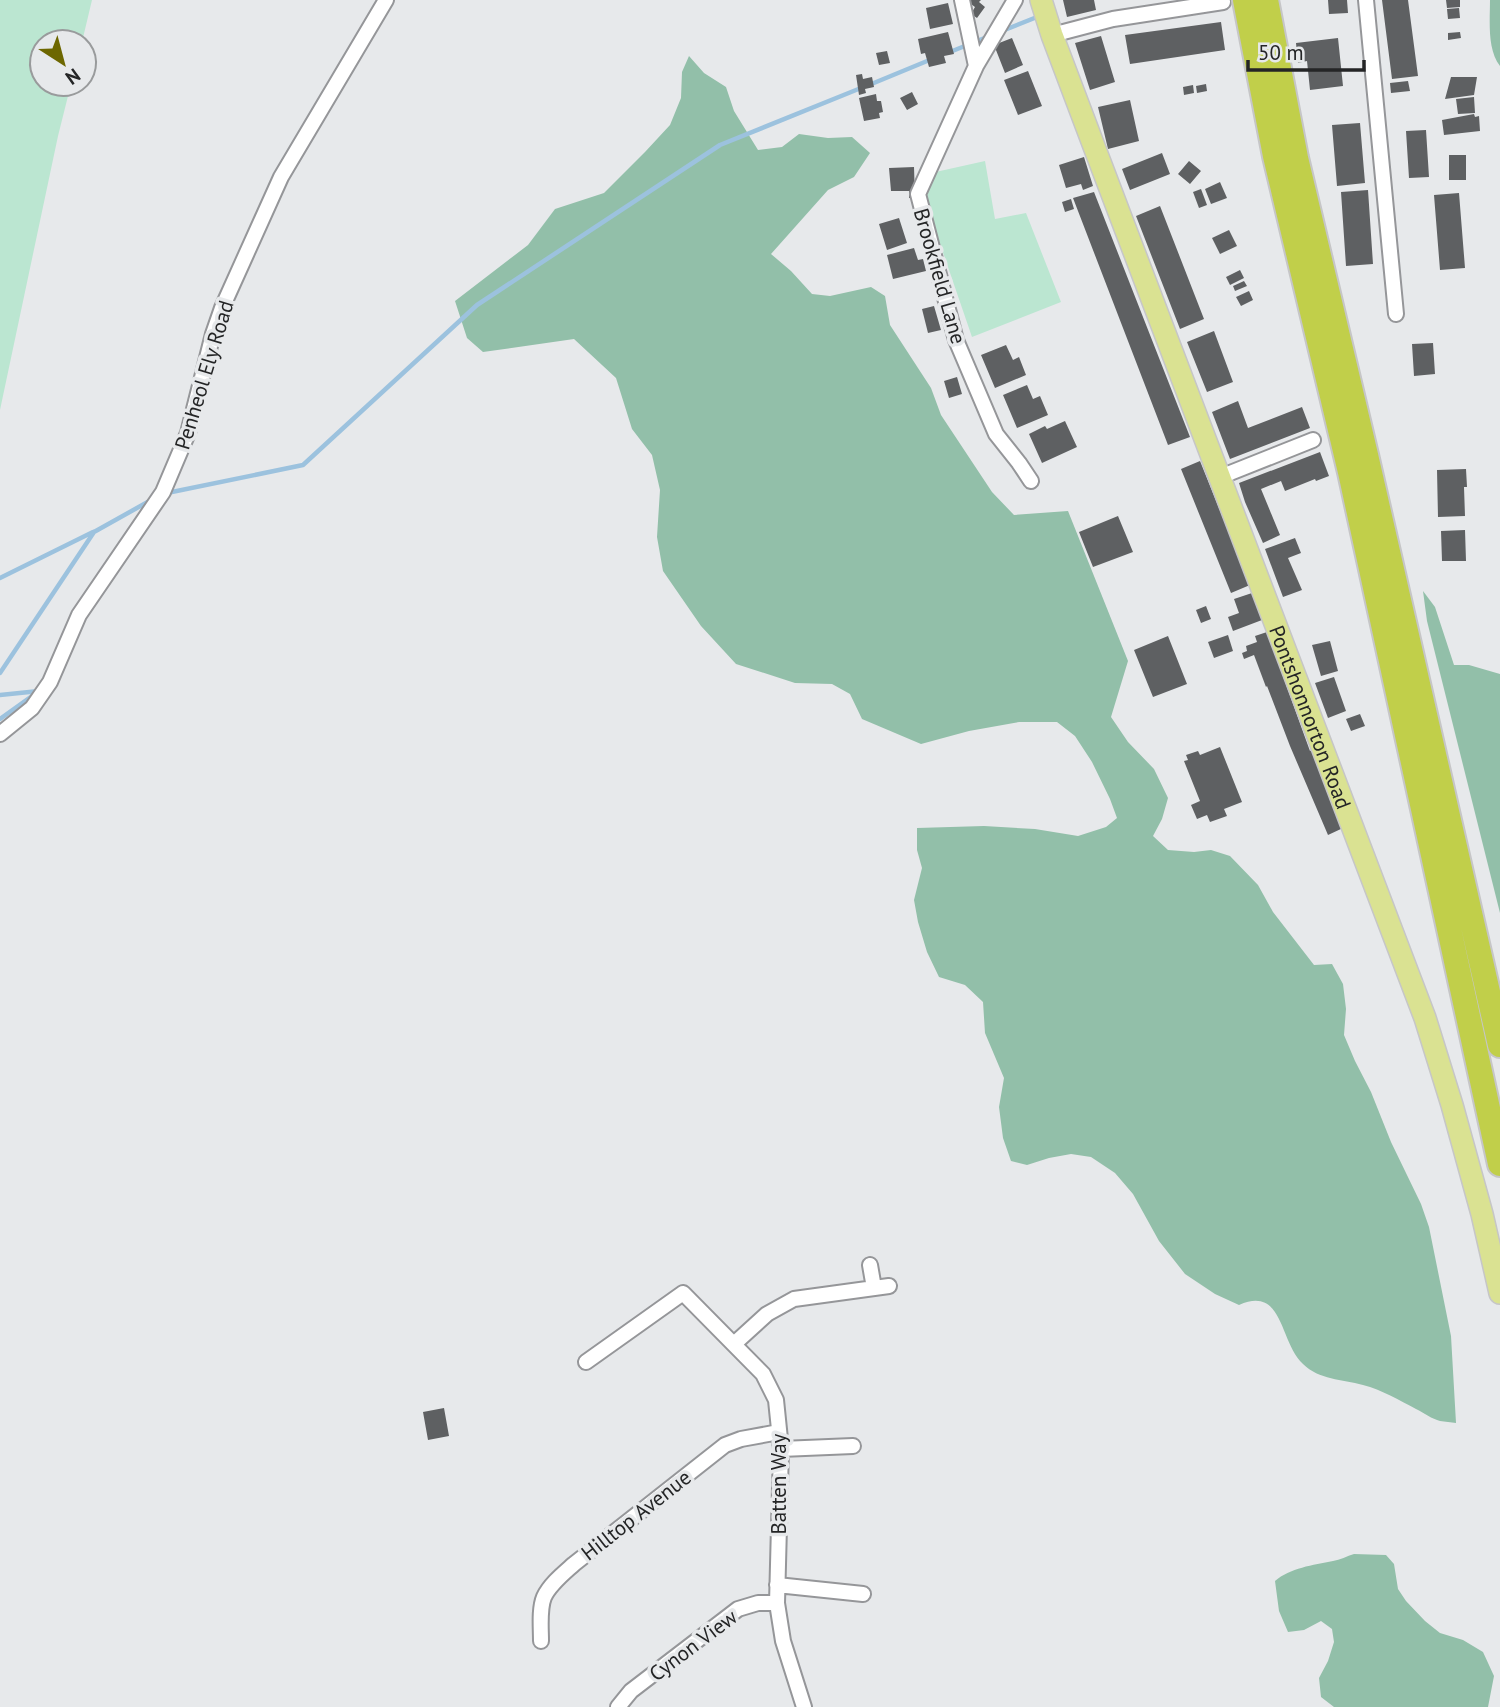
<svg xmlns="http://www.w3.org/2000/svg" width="1500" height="1707" viewBox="0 0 1500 1707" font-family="'PT Sans',sans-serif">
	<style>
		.green { fill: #bbe6d1 }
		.forest { fill: #92bfa9 }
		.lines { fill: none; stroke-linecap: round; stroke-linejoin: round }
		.stream { stroke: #9cc2de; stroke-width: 4.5 }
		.building { fill: #5e6062 }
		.street-casing { stroke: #959699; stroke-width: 18 }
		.primary-casing { stroke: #c6c6c7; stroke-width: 24 }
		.highway-casing { stroke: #c6c6c7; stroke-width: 28 }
		.street { stroke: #fff; stroke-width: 14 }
		.primary { stroke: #dae292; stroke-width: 21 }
		.highway { stroke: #c1cf4a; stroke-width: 24 }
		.labels { text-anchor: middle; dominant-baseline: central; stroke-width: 7; stroke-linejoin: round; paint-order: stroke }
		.street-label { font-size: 21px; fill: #242526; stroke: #e7e9eb }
	</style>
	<rect width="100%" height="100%" fill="#e7e9eb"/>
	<path class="green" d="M0,0H92L82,42H42V84H71L58,136L0,410Z
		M985,161L995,219L1026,213L1061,302L972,337L924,197L931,173Z"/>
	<path class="forest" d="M1490,0H1500V66C1487,49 1490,21 1490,0Z
		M689,56L704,73L726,87L734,111L758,150L782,147L799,134L828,138L852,137L870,153L854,177L828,190L771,254L791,271L812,294L830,296L871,287L885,296L890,325L931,388L941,415L992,492L1014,515L1068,511L1128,661L1111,717L1128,742L1154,769L1168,798L1162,819L1153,836L1168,850L1194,852L1211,850L1230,856L1258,885L1273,912L1314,965L1332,964L1343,984L1346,1009L1344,1035L1355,1061L1371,1092L1391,1142L1421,1204L1429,1227L1451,1336L1456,1423C1451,1422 1445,1422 1440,1421C1432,1419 1424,1413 1416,1409C1399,1400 1382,1390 1363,1385C1342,1379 1319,1380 1303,1364C1279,1342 1284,1285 1239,1305L1215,1294L1185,1274L1159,1241L1133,1194L1115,1173L1091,1157L1071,1154L1049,1158L1027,1165L1011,1161L1003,1138L999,1107L1004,1078L985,1033L983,1002L965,985L939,977L927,952L918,922L914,900L922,868L917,850V828L984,826L1035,829L1078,836L1106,827L1117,818L1110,799L1092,762L1075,736L1057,722H1019L969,731L921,744L862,719L850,694L832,684L795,683L736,664L701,626L663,571L657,537L660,490L652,455L632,429L616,378L574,339L483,352L467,338L455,301L528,245L555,209L604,193L645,152L670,125L681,98L682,72Z
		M1423,591L1435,607L1454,665H1469L1500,674V913L1427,621Z
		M1354,1554L1386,1555L1394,1564L1398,1589L1406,1601L1425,1621L1440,1633L1463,1640L1483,1652L1494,1676L1488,1707H1334L1321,1697L1319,1678L1328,1661L1334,1642L1332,1629L1321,1621L1304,1630L1288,1632L1279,1611L1275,1581C1290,1568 1313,1565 1333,1561C1340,1560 1347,1556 1354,1554Z"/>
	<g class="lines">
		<path class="stream" d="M1002,31L1037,17
			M950,52L987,37
			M869,85L932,59
			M167,493L303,465L477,305L720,145L861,88
			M0,578L93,532
			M0,673L94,532L153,499
			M0,695L39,691L0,719"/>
	</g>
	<path class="building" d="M970,0H981L979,2L985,7L977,18L971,14L975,7L968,2Z
		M1063,0H1094L1096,10L1067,17Z
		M1328,0H1347L1348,13L1329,14Z
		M1382,0H1408L1418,76L1392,79Z
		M1446,0H1460V7L1447,8Z
		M948,3L953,24L930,29L926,8Z
		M1459,8L1460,18L1448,19L1447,9Z
		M1221,22L1225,50L1130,64L1125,35Z
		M948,32L954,54L944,56L946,63L929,67L925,53L921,54L918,39Z
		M1460,32L1461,38L1448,40V33Z
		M1101,36L1115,82L1090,90L1075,43Z
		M1012,38L1023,65L1005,73L994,45Z
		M1338,38L1343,86L1310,90L1307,61L1298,63L1296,43Z
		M887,51L890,63L879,65L876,53Z
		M1028,71L1042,106L1018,115L1004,80Z
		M862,74L863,79L872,77L874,87L865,89L866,93L859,95L856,75Z
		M1451,77H1477L1474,95L1445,99Z
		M1408,81L1410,91L1391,93L1390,83Z
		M1206,84L1207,91L1197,93L1196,86Z
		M1193,85L1194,93L1184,95L1183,87Z
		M912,92L918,104L907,110L900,98Z
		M876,94L877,101H881L883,112L879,113L880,118L864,121L859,98Z
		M1474,97L1475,113L1458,114L1456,99Z
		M1130,100L1139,141L1108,149L1098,107Z
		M1474,114L1475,117L1479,116L1480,131L1444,135L1442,120Z
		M1360,123L1365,183L1337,186L1332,125Z
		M1426,130L1429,177L1409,178L1406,131Z
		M1162,153L1170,174L1130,190L1122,169Z
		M1449,155H1466V180H1449Z
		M1084,157L1093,186L1083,190L1081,184L1066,188L1059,165Z
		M1189,161L1201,171L1190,184L1178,174Z
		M914,167L915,198H909V191H891L889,168Z
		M1220,182L1227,198L1211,204L1205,189Z
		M1201,189L1207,205L1199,208L1193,192Z
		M1368,190L1373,264L1346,266L1341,192Z
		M1094,192L1190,437L1168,445L1073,198Z
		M1459,193L1465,268L1440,270L1434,195Z
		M1071,199L1074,209L1065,212L1062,202Z
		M1160,206L1204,319L1180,329L1136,216Z
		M899,218L907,243L887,250L879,224Z
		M1229,230L1237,246L1220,254L1212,238Z
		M914,248L918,260L923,259L926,271L893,279L887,255Z
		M1240,270L1244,278L1230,285L1226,277Z
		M1244,281L1247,286L1235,291L1233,286Z
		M1249,291L1253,300L1241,306L1236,297Z
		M934,306L941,330L928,333L922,309Z
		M1214,331L1233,382L1207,392L1187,342Z
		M1433,343L1435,374L1414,376L1412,344Z
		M1006,345L1013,360L1019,357L1026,375L995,388L981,355Z
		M957,377L962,394L949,398L944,381Z
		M1027,385L1033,399L1040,396L1048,415L1017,428L1003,395Z
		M1238,401L1248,428L1302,407L1310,428L1230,459L1212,412Z
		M1065,421L1077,447L1042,463L1029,434L1045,426L1047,429Z
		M1320,452L1329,476L1316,481L1315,479L1285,491L1281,481L1261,489L1280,535L1263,543L1245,502L1239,483Z
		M1200,461L1250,585L1231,593L1181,469Z
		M1466,469L1467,487H1464L1465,516L1438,517L1437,470Z
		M1118,516L1133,552L1093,567L1079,532Z
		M1465,530L1466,561H1442L1441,531Z
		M1295,538L1301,553L1288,558L1302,590L1283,597L1265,549Z
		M1252,593L1262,620L1233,631L1228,617L1239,613L1234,599Z
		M1206,606L1211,619L1201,623L1196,610Z
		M1267,632L1302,729L1310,751L1312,750L1343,828L1328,835L1290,746L1267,686L1266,687L1254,655L1244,659L1242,653L1247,651L1246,646L1257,642L1255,636Z
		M1228,635L1233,651L1214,658L1208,642Z
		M1168,636L1187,684L1153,697L1134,650Z
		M1330,641L1338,671L1321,676L1312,645Z
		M1334,677L1346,711L1328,718L1315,683Z
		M1360,714L1365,726L1351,731L1346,719Z
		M1220,747L1242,802L1224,809L1227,816L1210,822L1207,815L1197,819L1191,805L1200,801L1184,761L1188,760L1186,755L1198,751L1200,755Z
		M444,1408L449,1436L428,1440L423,1412Z"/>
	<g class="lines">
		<g class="street-casing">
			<path id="street" d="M962,0L976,66
				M1015,0L976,66L918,194L956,340L996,434L1019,463L1031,481
				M1366,0L1396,314
				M1052,35L1113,19L1223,2
				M1220,477L1313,440
				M0,734L32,708L50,682L79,615L163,492L188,433L213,334L222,308L281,177L386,0
				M870,1265L874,1288
				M734,1344L767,1314L794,1299L889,1286
				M586,1362L683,1293L763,1374L776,1400L781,1449L777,1603L783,1641L804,1707
				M781,1449L853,1446
				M777,1585L863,1594
				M541,1641C541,1628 539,1609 544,1597C550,1584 564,1573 574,1564L725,1445L741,1439L779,1432
				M618,1707L631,1691L738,1609L758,1603H777"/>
		</g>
		<g class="primary-casing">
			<g id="primary">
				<path id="s1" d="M1041,0L1052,35L1095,149L1425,1018L1452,1105L1482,1214L1500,1293"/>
			</g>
		</g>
		<g class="highway-casing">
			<path id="highway" d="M1245,0L1275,156L1350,472L1500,1164
				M1266,0L1296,158L1366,455L1500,1045"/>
		</g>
		<use href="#street" class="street"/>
		<use href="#primary" class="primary"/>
		<use href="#highway" class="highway"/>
	</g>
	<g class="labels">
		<g class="street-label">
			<text transform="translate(940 276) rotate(74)">Brookfield Lane</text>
			<text transform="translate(204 375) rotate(-73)">Penheol Ely Road</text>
			<text stroke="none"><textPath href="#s1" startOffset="766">Pontshonnorton Road</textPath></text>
			<text transform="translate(778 1484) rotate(-90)">Batten Way</text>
			<text transform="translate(636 1515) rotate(-38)">Hilltop Avenue</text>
			<text transform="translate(693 1645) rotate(-37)">Cynon View</text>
		</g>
	</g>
	<g transform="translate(63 63) rotate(144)"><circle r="33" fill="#e7e9eb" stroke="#999b9c" stroke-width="2"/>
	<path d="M0-5L12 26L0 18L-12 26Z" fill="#6d6700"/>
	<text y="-10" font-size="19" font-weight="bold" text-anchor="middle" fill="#242526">N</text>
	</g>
	<path d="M1248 60v10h116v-10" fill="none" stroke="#242526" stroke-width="3.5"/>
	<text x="1258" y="60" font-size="21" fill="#242526" stroke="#e7e9eb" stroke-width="5" paint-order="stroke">50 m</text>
</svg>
